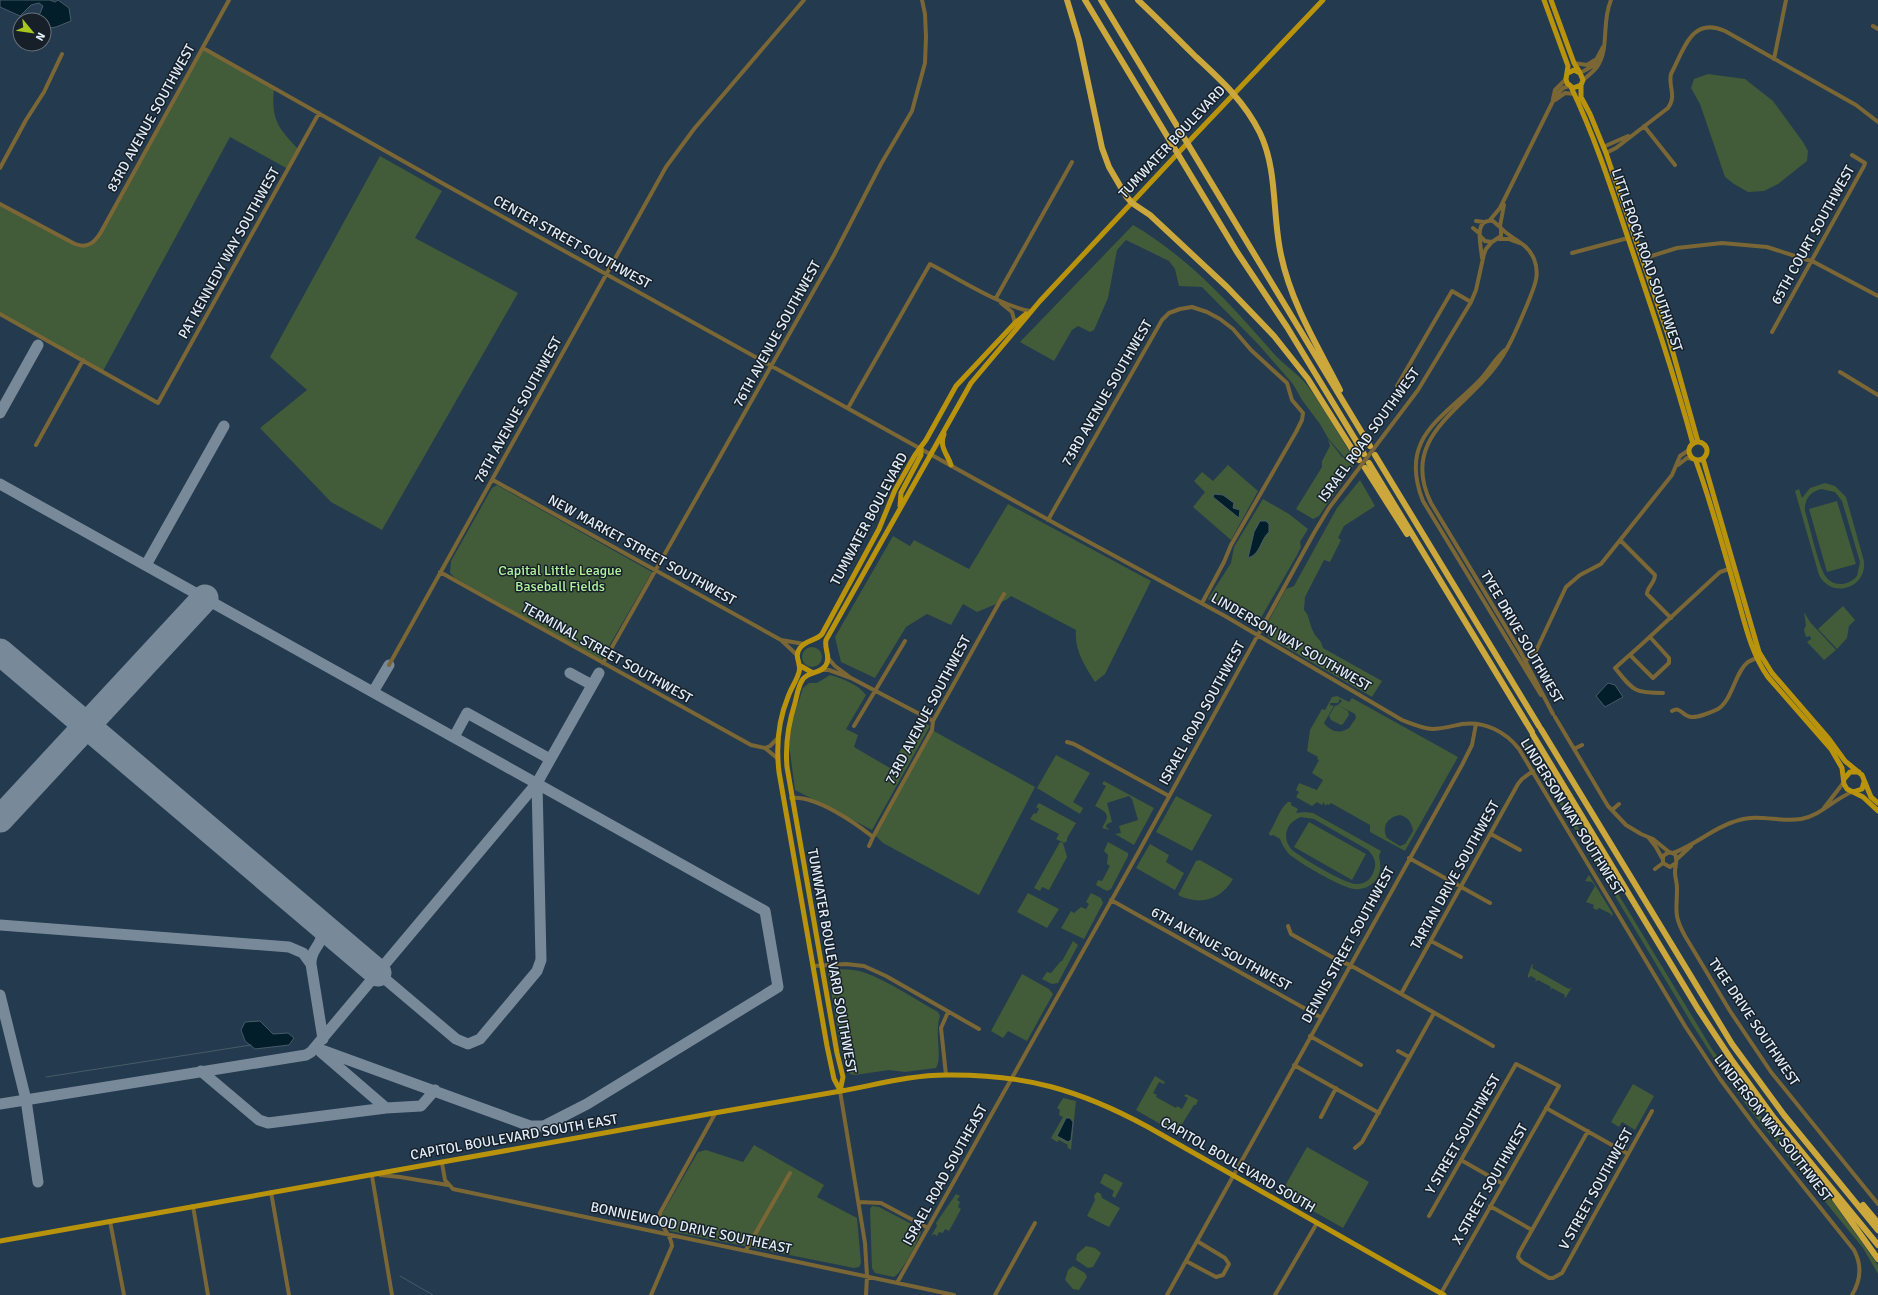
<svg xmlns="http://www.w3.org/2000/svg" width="1878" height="1295" viewBox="0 0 1878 1295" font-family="Signika,sans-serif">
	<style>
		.green { fill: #425b39; fill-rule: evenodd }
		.water { fill: #031e2b; stroke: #465c69 }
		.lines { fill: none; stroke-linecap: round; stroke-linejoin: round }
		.stream { stroke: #465c69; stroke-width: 1 }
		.taxiway { stroke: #788a9a; stroke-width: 11 }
		.runway { stroke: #788a9a; stroke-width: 27 }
		.minor { stroke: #7a6735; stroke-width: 4 }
		.major { stroke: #ba930c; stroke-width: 5 }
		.highway { stroke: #cca73c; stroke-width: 6 }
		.labels { text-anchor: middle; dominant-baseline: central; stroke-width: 3; stroke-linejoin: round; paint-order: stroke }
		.street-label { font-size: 14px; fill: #e1eefa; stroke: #172029 }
		.park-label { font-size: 14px; fill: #b2f29c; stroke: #172029 }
	</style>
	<rect width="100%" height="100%" fill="#243a4e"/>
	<path class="green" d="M203,48L274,88C271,120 278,128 299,150L288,169L230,137L103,371L0,314V203L78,245L94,242Z
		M1708,74L1745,79L1773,101L1803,142L1808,151L1807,161L1778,184L1764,191L1748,192L1734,184L1725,177L1700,104L1691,88L1694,79Z
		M380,156L442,191L415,238L518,293L382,530L331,502L260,428L307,390L270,357Z
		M1133,225C1190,258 1234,308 1276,356C1286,366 1298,374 1307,385C1325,409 1340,437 1356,462L1344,457L1328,438L1320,424L1302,400L1293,384L1258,344L1202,287L1179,286L1175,269L1169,261L1126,240L1117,250L1108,298L1094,330L1090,332L1078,326L1072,330L1054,361L1020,342Z
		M1328,439L1342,457L1355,463L1319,516L1313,519L1296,509L1322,467V461L1330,446Z
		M1228,465L1258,491L1231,540L1193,507L1205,492L1194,481L1202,472L1213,481Z
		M1360,480L1375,506L1344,526L1338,538L1341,540L1330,562L1324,560L1305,597L1304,610C1310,616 1309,624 1313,631C1316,639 1321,638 1323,648L1382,681L1372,697L1268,637V622L1286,589L1294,586L1337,508Z
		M1825,483L1835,486L1846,497L1864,561C1867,589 1831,599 1819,575L1795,491L1799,489L1802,498L1810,488ZM1821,489L1835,492L1842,501L1860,562L1857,576C1848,587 1831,587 1824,574C1816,557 1811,530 1805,511C1804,500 1810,492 1821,489Z
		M497,485L652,572L601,660L455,578L450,573L451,561L492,488Z
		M1263,499L1289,514L1308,529L1300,542L1301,547L1297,555L1258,623L1252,625L1208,599L1231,563L1234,547Z
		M1837,501L1856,564L1827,572L1809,509Z
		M1008,504L1151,581L1105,674L1095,682C1085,666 1074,650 1076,630L1011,596L1006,600L977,612L963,604L951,625L927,614L906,627L875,678L841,662L835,637L893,536L910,546L914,540L969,569Z
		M1843,606L1855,620L1849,626L1847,638L1837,649L1818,629Z
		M1804,612L1810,622L1836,650L1824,660L1807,642L1811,639L1810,636L1806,637L1804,630L1806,625Z
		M802 657a10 10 0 1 1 20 0a10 10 0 1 1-20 0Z
		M830,675C842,678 859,685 866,695L846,729L858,735L854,747L890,768L918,720L930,726L872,830L795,790L789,744L793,719L803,688L809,683H817Z
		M1337,696L1349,702L1352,698L1458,757L1405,851L1370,832V825L1331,803L1329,805L1327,804L1325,806L1324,802L1322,805L1317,802L1312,806L1296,797L1299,792L1296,790L1299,783L1317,790L1323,780L1312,773L1319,760L1317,759L1318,757L1307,751L1310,730L1322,709L1325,710L1332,697ZM1340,699L1342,701L1338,705L1355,714L1356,718L1349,728C1340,734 1331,732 1324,723L1334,706L1330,705V703H1338ZM1400,815C1408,817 1412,823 1413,831L1405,844L1400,846L1387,838C1381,826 1388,817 1400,815Z
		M1338,705L1348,711L1349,715L1343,724L1341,725L1331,720L1329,716L1335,706Z
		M932,730L1035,787L979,895L883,843L874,834Z
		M1525,740L1712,1049L1765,1122L1833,1202L1878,1265V1274L1863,1248L1750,1110L1722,1071L1692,1024L1523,743Z
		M1056,755L1090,773L1073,802L1083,808L1080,814L1037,788Z
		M1104,781L1154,808L1134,845L1115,834L1121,833L1119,826L1138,820L1132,799L1129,796L1107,803L1112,822L1107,824L1106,827L1110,830L1102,828C1109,815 1110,814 1095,806L1106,786L1102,784Z
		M1176,796L1212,815L1192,851L1156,832Z
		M1288,802H1291V805L1298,809L1296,813L1305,812L1313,813L1381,851L1379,856C1381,864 1381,873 1376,880C1370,887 1362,890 1354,889C1342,888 1297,862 1288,853L1283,846L1280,839L1273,835L1270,836L1269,833C1276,823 1279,809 1288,802ZM1301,817L1314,819L1368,850C1374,856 1377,863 1374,870C1372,879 1364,885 1356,884C1345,884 1302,858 1292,850C1281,838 1286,822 1301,817Z
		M1039,803L1076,823L1067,838V841L1064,843L1056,839L1059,834L1030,819L1034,813L1036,814L1039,809L1036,807Z
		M1309,822L1366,854L1352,880L1294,847Z
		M1060,842L1063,843L1067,857L1049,890L1042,887L1040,891L1034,888Z
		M1108,842L1128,853V856L1111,889L1107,891L1096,885L1098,880L1102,881L1110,866L1107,864L1108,855L1104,851Z
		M1150,844L1169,855L1166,862L1184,873L1175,890L1136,868Z
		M1200,860L1233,879C1221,900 1200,906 1178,895L1196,861Z
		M1589,875L1613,914L1610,917L1611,914L1599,908L1597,910L1593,908L1594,905L1586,902L1595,886L1592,882L1585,881Z
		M1028,893L1059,909L1047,928L1017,912Z
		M1091,893L1101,898L1103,903L1084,939L1061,928L1071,911L1074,913L1081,907L1086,909L1089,904L1086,902Z
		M1073,941L1078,945L1058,983L1052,984L1042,979L1047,972L1051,973L1061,961H1062Z
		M1532,964L1533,965L1532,968L1567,988L1569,989L1572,987L1566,997L1564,998L1565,995L1552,988L1550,991L1551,987L1538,980L1535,982L1536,979L1531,976L1528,978V975Z
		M832,969C842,969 853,969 863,972C889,981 914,999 938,1012L940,1016C934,1034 943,1057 936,1068L905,1072L889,1070L855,1075L850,1074L844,1064L828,974Z
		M1022,974L1049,989L1053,994L1027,1041L1008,1031L1003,1038L991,1031Z
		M1155,1076L1165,1082L1164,1084L1159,1082L1153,1093L1157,1095L1156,1097L1176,1108L1177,1106L1182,1109L1188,1098L1184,1096L1186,1094L1198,1100L1196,1105H1194L1179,1129L1181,1131L1179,1135L1136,1110Z
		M1633,1084L1654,1096L1635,1130L1622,1122L1619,1127L1611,1122Z
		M1063,1098L1076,1101L1071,1150L1067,1147L1068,1145L1059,1140L1057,1142L1051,1138L1063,1117L1059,1115L1060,1110L1057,1108Z
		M754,1145L824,1185L817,1197L857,1218L861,1263L859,1267L854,1268L670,1231L664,1222L662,1214L698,1152L706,1150L743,1162Z
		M1307,1147L1369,1182L1343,1228L1281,1193Z
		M1104,1174H1106L1123,1183L1115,1198L1112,1196L1114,1191L1100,1183Z
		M1097,1192L1101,1194L1102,1198L1120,1208L1109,1227L1087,1216L1095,1200L1094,1196Z
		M956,1194L960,1196L957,1200L960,1202L958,1207L961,1209L949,1231L945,1229L943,1233L939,1232L937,1236L934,1234L931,1236L937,1226L936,1223Z
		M872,1206L879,1207L919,1228L921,1231C920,1239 901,1274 894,1277L875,1273L872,1268L870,1209Z
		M1086,1246L1095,1248L1101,1253L1093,1267L1088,1268L1076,1260L1077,1254Z
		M1073,1266L1085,1273L1087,1277L1079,1290L1073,1289L1065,1280L1068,1270Z"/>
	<path class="water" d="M0,0H50L55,2L58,0L69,8L71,21L56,27L44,29V20H31L38,18L43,6L39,3L31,5L20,16L0,7Z
		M1214,494L1223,495L1234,503L1233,508L1240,510L1239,518L1213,497Z
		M1260,521H1266L1269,524V532C1260,540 1261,554 1248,558L1254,532Z
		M1608,683L1615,685L1623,697L1605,707L1596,696Z
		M260,1021L273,1034L288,1033L294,1038L289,1045L255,1049L245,1041L241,1030L245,1022Z
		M1066,1118H1070L1073,1122L1071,1140L1068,1142L1057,1136Z"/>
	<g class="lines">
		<path class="stream" d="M46,1077L251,1045
			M400,1276L433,1295"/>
		<path class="taxiway" d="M0,413L38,345
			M0,484L765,911L778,987L587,1104L544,1126H530L316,1048
			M146,565L224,426
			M570,673L592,685
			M373,692L389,665
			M454,737L467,713L550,759
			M317,921C330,944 310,945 311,964L323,1039
			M0,925L289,947L303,953L311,964
			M378,973L456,1039L468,1044L480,1039L537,971L541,960L537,783
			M0,995L26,1100L38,1182
			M321,1052L386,1108L421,1106L435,1090
			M201,1071L259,1120L268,1123L386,1108
			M0,1104L306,1055L311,1052L537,783L599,673"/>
		<path class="runway" d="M0,652L378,973
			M0,819L205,598"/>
		<path class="minor" d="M1873,26L1878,29
			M203,48L442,183L1065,529L1225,616L1402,720C1412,724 1421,728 1432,729C1442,729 1452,726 1462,724C1485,721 1506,732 1519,749L1685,1026L1720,1079L1755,1126L1854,1250C1862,1265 1861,1280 1852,1295
			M1774,59L1786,0
			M1574,63L1587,65L1595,60
			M1580,73L1593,66L1603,47
			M1583,80C1588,76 1593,72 1597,67C1610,48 1601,23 1611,0
			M1553,99L1555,90L1566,79
			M1555,100L1565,93L1574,94
			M1644,126L1675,165
			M1603,147L1628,136
			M1606,153L1616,148L1668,108C1677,96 1668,86 1671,74C1684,50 1691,16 1725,31L1856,105L1878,122
			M0,168L26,120L44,92L62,54
			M0,204L75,244C88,249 95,242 101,232L229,0
			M1490,220L1500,208L1556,95L1563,88L1569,86
			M1476,221L1484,222
			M1500,226L1504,205
			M1473,228L1479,233
			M1501,228C1512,240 1527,242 1534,259C1541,276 1533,289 1527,305C1518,326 1509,349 1495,367C1462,411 1399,438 1431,503L1519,649L1553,714
			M1480,236L1485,241L1492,242L1501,236V228L1493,221C1473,218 1481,245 1482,258
			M1499,239H1509L1520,243
			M1572,253L1628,238
			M1642,259L1677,248L1722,243L1767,247L1814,262L1878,296
			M996,298L1072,162
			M1001,303L1012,312L1015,323
			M0,314L158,403L319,113
			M1772,332L1864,166L1865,163L1852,155
			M1505,350C1495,358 1488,372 1479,381C1442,419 1398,438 1423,501L1541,695
			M1840,372L1878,395
			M1397,386L1452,291L1471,302
			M848,408L930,264C957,278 1001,306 1030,311
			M36,445L83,360
			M1678,465L1687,458L1693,459
			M493,480L781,640L804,644
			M1048,520L1162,320L1169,313L1180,309L1192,307L1207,312L1220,319L1233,329L1251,350L1287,383L1292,400L1303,413L1302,420L1296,432L1231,545L1224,562L1202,603
			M1621,541L1655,575C1655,583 1647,587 1647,594L1671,618
			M440,572L751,745L765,748L777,758
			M781,640L797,655
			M1630,655L1653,678L1669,663V658L1650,637
			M828,658L835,666L851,678
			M1525,661L1535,653L1566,587L1580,575L1601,564L1672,475L1680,456L1689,450
			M603,663L834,255L881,164L912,111L925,63L926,37L925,14L922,0
			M389,665L666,167L694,129L804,0
			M821,670H829L851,678L933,721
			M1663,693C1633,693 1633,690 1615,668L1642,644L1720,572L1729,569
			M1672,711C1681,706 1682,716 1691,717C1697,718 1712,712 1718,709C1732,701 1735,672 1748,662C1751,660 1754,659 1757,658
			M1555,717L1608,806L1626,825L1641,834L1653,839L1669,852L1675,854C1678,860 1675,866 1675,872C1675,878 1677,883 1677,888C1677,911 1673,914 1685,936L1730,1011L1771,1072L1878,1204
			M854,726L905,641
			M1067,742L1074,744L1169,796
			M765,748L770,746L778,738
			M1574,749L1582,745
			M791,798C815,795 854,822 873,837L869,846
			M1824,808L1844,782
			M1612,810L1619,804
			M1491,834L1520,850
			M873,837L932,730L933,721L1004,594
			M1649,838L1656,847L1662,858
			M1669,852L1663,856V863L1670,867L1676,863
			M1673,853C1695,845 1712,829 1733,822C1759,812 1777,823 1801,819C1820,816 1834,799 1852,792
			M1409,858L1490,903
			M1677,859L1691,846
			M1655,869L1663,863
			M1111,900L1320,1017
			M1288,926L1291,934L1339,961L1350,965L1493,1046
			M1431,941L1461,957
			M813,966L846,964L864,966L886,976L979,1029
			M1401,994L1518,784L1522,779L1533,771
			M1310,1036L1361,1065
			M1398,1051L1409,1057
			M1294,1065L1379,1113
			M946,1075L941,1028L948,1012
			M840,1091L865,1243L867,1276L866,1295
			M1546,1108L1628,1154
			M1321,1117L1336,1088
			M1588,1131L1519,1253L1518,1257L1522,1262L1549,1278H1553L1562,1273L1652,1111
			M1355,1148L1362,1142L1434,1013
			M1461,1160L1503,1184
			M442,1163L445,1180L453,1189L954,1295
			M380,1175L400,1177L448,1185
			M372,1176L392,1295
			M271,1192L289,1295
			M859,1202L881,1203L928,1228
			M193,1206L208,1295
			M1490,1206L1532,1230
			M1429,1216L1516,1064L1559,1086L1440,1295
			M110,1221L124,1295
			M746,1250L790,1173
			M1186,1261L1216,1277L1223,1275L1229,1264L1225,1258L1197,1241
			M897,1283L1138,853L1314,533L1329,508L1418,390L1471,302L1476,290L1484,254L1486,249L1492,242
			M651,1295L672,1246C671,1233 658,1226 660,1213L716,1112
			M995,1295L1035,1223
			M1167,1295L1462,765L1472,745L1476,724
			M1275,1295L1317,1223"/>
		<path class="major" d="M1544,0L1568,66L1566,79L1567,83L1573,88L1581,85L1583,80L1580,73L1574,70L1568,73
			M1551,0L1574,63L1579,71
			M1581,85V97L1590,114L1606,153L1668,335L1698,442
			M1571,87C1594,135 1611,187 1628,238C1651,306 1674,374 1693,444
			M944,434C939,447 947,453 951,465
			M1689 451a9 9 0 1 1 18 0a9 9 0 1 1-18 0Z
			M1703,459L1754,635L1759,652L1772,673L1829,739L1845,761L1862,775L1871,797L1878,803
			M1696,461C1711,503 1723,546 1735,589C1744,619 1750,652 1768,677L1831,749L1842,768L1844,784L1847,789L1863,797L1878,811
			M900,506L901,493L921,455V448
			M799,665L813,673
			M1844,779L1850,772H1859
			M1853,792L1862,789L1864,782
			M840,1090L834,1079L827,1046L779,772C776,746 778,721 788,697C791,688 797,680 799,672C802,663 793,657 800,648C805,640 816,641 822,634L879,529L895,490L915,455L926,440L956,386L1015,323L1026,314
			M840,1091L843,1077L837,1053L787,767C785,744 788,725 795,703C797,695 798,686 803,679C809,671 821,674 826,665C831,657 824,649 826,640L971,383L1040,301L1194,136L1323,0
			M0,1241C205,1204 410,1169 615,1131C690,1117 766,1104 841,1091C875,1085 911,1075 946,1075C1025,1074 1080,1090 1148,1127L1444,1295"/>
		<path class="highway" d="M1067,0L1079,40L1102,148L1109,167L1126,196L1132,203L1150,215L1227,287L1274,336L1308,379L1359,460
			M1085,0L1237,252L1287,327L1364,454
			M1101,0L1370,446
			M1138,0C1158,19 1177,38 1196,57C1221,80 1245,102 1260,133C1278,171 1272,215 1281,255C1291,303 1318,347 1340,390
			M1375,455L1539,726
			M1369,463L1532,732
			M1365,468L1407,534
			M1541,729L1732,1044L1784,1115L1878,1230
			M1533,735L1698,1009L1731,1059L1774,1118L1878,1245
			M1835,1199L1878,1259
			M1863,1205L1878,1223"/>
	</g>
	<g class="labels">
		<g class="street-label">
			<text transform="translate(151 118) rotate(-61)">83RD AVENUE SOUTHWEST</text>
			<text transform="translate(1172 142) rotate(-47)">TUMWATER BOULEVARD</text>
			<text transform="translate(1813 235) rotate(-61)">65TH COURT SOUTHWEST</text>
			<text transform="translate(572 242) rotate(29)">CENTER STREET SOUTHWEST</text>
			<text transform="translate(229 253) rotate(-61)">PAT KENNEDY WAY SOUTHWEST</text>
			<text transform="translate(1647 260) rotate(71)">LITTLEROCK ROAD SOUTHWEST</text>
			<text transform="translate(777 334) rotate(-61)">76TH AVENUE SOUTHWEST</text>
			<text transform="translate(1107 393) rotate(-60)">73RD AVENUE SOUTHWEST</text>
			<text transform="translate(518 410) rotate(-61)">78TH AVENUE SOUTHWEST</text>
			<text transform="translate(1369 435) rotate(-54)">ISRAEL ROAD SOUTHWEST</text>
			<text transform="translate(869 519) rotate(-62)">TUMWATER BOULEVARD</text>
			<text transform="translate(642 550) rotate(29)">NEW MARKET STREET SOUTHWEST</text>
			<text transform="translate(1522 637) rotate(60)">TYEE DRIVE SOUTHWEST</text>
			<text transform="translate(1291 642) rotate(30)">LINDERSON WAY SOUTHWEST</text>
			<text transform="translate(607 653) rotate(29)">TERMINAL STREET SOUTHWEST</text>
			<text transform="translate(928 710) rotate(-62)">73RD AVENUE SOUTHWEST</text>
			<text transform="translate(1202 713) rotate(-61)">ISRAEL ROAD SOUTHWEST</text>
			<text transform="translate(1572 817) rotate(58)">LINDERSON WAY SOUTHWEST</text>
			<text transform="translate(1455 875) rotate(-61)">TARTAN DRIVE SOUTHWEST</text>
			<text transform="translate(1348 945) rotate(-61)">DENNIS STREET SOUTHWEST</text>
			<text transform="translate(1221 949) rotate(29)">6TH AVENUE SOUTHWEST</text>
			<text transform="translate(832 961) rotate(80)">TUMWATER BOULEVARD SOUTHWEST</text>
			<text transform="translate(1754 1022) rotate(56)">TYEE DRIVE SOUTHWEST</text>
			<text transform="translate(1773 1128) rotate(52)">LINDERSON WAY SOUTHWEST</text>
			<text transform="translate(1463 1134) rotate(-60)">Y STREET SOUTHWEST</text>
			<text transform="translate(514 1137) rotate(-10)">CAPITOL BOULEVARD SOUTH EAST</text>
			<text transform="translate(1238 1165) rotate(30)">CAPITOL BOULEVARD SOUTH</text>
			<text transform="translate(945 1175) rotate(-61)">ISRAEL ROAD SOUTHEAST</text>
			<text transform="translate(1490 1184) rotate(-60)">X STREET SOUTHWEST</text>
			<text transform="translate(1596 1189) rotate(-61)">V STREET SOUTHWEST</text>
			<text transform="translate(691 1228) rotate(12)">BONNIEWOOD DRIVE SOUTHEAST</text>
		</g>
		<g class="park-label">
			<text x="560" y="570">Capital Little League<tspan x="560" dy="16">Baseball Fields</tspan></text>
		</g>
	</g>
	<g transform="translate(32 32) rotate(119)"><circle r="19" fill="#172029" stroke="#68727d"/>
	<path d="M0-3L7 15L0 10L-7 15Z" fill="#a8c71e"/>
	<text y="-6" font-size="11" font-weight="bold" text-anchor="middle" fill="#e1eefa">N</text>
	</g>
</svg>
